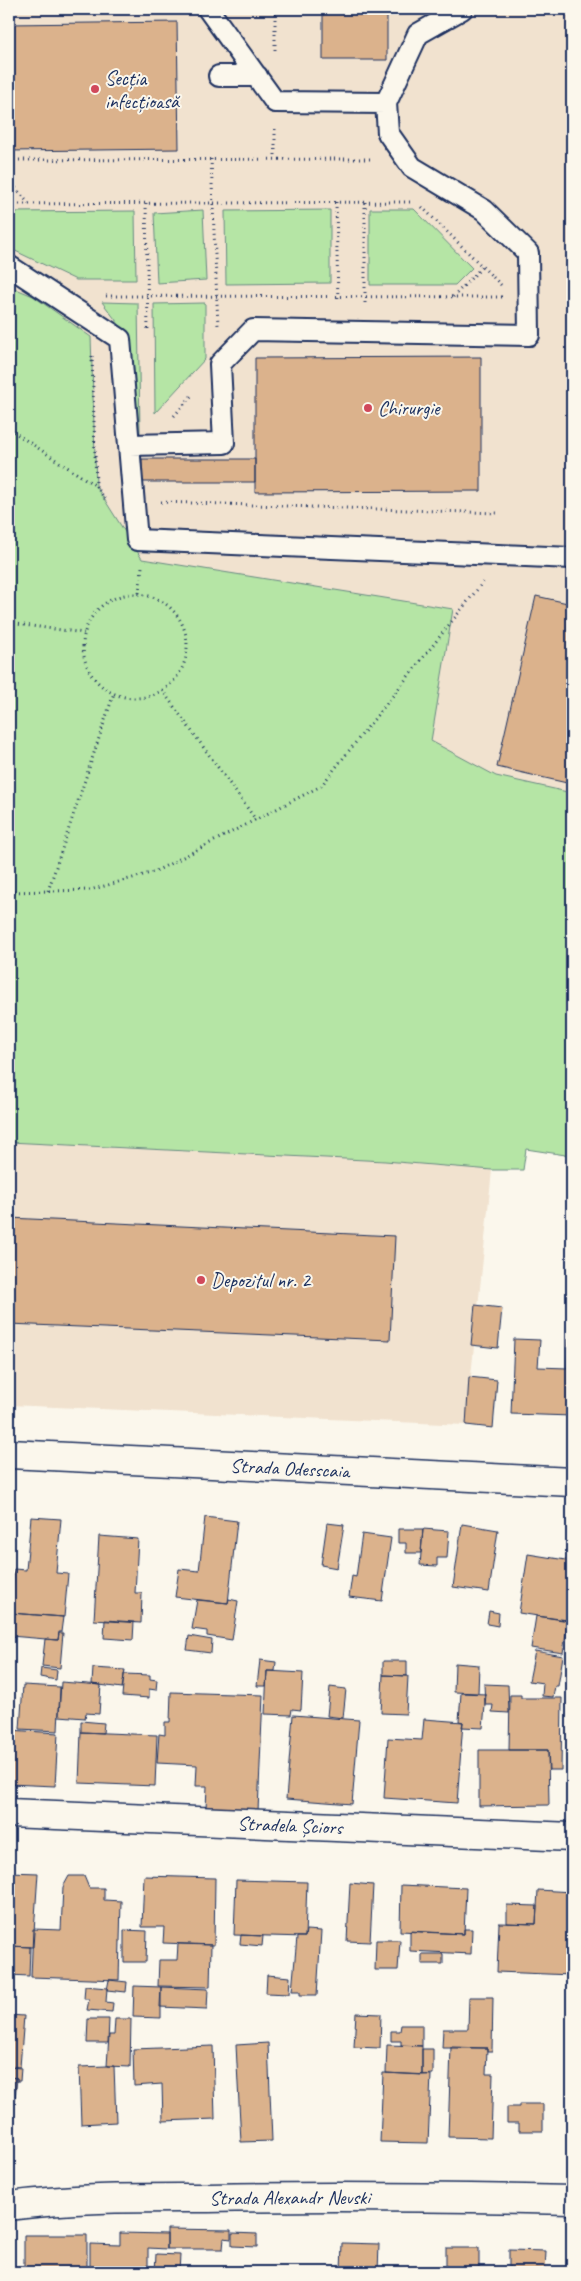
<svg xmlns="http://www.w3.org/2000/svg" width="581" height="2281" viewBox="0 0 581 2281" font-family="Caveat,sans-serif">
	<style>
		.built { fill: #f1e2cf }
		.green { fill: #b5e5a5; stroke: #688a82 }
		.building { fill: #dbb28c; stroke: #1b2f5e }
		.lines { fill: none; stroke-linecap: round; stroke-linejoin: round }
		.lane-casing { stroke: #1b2f5e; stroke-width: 24 }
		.street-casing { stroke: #1b2f5e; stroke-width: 31 }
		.path { stroke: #1b2f5e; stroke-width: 3; stroke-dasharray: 1 4; stroke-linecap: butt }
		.lane { stroke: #fbf7ec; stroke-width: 20 }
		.street { stroke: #fbf7ec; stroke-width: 28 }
		.poi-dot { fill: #d1495b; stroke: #fbf7ec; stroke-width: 2 }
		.labels { text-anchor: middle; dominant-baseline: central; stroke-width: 4; stroke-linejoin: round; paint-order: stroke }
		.poi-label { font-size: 20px; fill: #1b2f5e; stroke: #fbf7ec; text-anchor: start }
		.street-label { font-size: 20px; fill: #1b2f5e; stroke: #fbf7ec }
	</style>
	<rect width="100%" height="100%" fill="#fbf7ec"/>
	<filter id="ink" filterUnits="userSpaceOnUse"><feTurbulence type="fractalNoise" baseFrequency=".02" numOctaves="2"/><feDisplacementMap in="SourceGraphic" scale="10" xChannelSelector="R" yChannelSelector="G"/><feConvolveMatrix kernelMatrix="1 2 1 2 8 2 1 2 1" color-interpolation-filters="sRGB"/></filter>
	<g filter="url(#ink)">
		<path class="built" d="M9,9H572V1156L526,1149L523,1170H492L466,1425L9,1405Z"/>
		<path class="green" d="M370,209H414L472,268L455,285H370Z
			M203,210L206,280L157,283L154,213Z
			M330,210V283L226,284L225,211Z
			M135,211L136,280H76L9,248V212Z
			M9,286L33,296L91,337L96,486L142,559L453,609L431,741L496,776L572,793V1156L526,1149L523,1170H492L385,1161L9,1142Z
			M102,302L138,303L140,434H134L124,331Z
			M205,303V359L155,413L154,304Z"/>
		<path class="building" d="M323,9H387V60H323Z
			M177,22L179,149L9,151V117H13V60H9V24Z
			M481,357V491L255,492V358Z
			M142,459H255V482H142Z
			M536,596L572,604V759L567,783L497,767Z
			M9,1218L395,1236L390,1340L9,1324Z
			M475,1305L502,1308L498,1348L471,1345Z
			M514,1339L540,1340L538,1367L567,1368L568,1339H572V1416L511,1414Z
			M469,1377L497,1380L493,1428L466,1425Z
			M31,1517L61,1519L56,1573L68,1574L64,1617L10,1613L14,1569L26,1570Z
			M205,1517L237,1521L228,1603L175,1597L179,1569L199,1571Z
			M327,1523L344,1525L337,1568L321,1565Z
			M462,1524L498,1530L489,1592L453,1587Z
			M398,1529H423L421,1553H406V1543H398Z
			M423,1529L449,1531L447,1558H437V1566L420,1565Z
			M362,1534L391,1538L382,1601L349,1597L352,1576L356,1577Z
			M99,1536L138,1539L135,1593H142L141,1623L94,1620Z
			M528,1554L572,1561V1598L569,1621L519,1613Z
			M229,1599L238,1601L232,1640L207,1636V1631L192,1629L197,1600L228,1603Z
			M489,1611L499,1613L498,1626L487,1624Z
			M11,1613L63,1617L61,1632H59L58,1640L10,1636Z
			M536,1616L568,1620L563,1653L531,1648Z
			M105,1620L134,1622L133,1640L104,1638Z
			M59,1633H63L60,1668L42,1666L45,1639L58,1640Z
			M189,1636L212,1640L211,1653L187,1650Z
			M535,1651L563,1656L558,1686H555L553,1697L542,1696L543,1683L529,1681Z
			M260,1660L276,1662L275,1671H267L266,1686H257Z
			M383,1661H407V1676L383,1675Z
			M455,1663L479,1665L478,1693L454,1692Z
			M41,1668L57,1670L56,1680L40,1677Z
			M93,1668L125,1670L122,1688L92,1684Z
			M267,1671L303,1673L301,1710L292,1709L291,1715L265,1714Z
			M124,1674L150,1675V1679L157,1680L156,1690L149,1689V1698L122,1696Z
			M383,1675L408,1676L406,1714L381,1713Z
			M61,1682L101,1685L99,1714L86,1713L85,1718L59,1716Z
			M484,1684L508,1685L509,1713L492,1712L493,1705H485Z
			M23,1685L60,1687L58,1731L20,1729Z
			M330,1687L346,1689L343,1718L327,1716Z
			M171,1692L263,1695L258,1811L206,1809L207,1786H196L197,1765L157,1763L159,1734L165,1735V1722H170Z
			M461,1693L486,1694L483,1728L462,1727L463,1722L459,1721Z
			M510,1695H521V1698H562L561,1770H549L548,1750H509Z
			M293,1715L359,1720L352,1804L286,1799Z
			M424,1719L463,1722L457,1803L384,1798L388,1738L422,1740Z
			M81,1721L104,1723L103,1733L81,1732Z
			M9,1730L58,1733L55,1786L9,1784Z
			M81,1732L157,1735L155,1786L79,1783Z
			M479,1750H548L549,1805L479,1806Z
			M9,1872L38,1873L33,1947L9,1946Z
			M69,1876H84L89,1888H104V1900L121,1901L119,1980L31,1977L33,1929L61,1930L63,1887Z
			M144,1876L215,1878L214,1945L163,1943L164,1927H142Z
			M236,1880L307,1882L305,1937L234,1935Z
			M350,1883L373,1885L370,1942L347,1941Z
			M401,1885L466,1888L464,1934L400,1931Z
			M538,1890L572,1892V1975L497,1972L499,1923L536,1924Z
			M507,1905L537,1906L536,1924L507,1923Z
			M464,1929H472L471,1954L410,1951V1931L464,1934Z
			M124,1930L147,1931L146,1962H124Z
			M306,1930L321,1931L317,1995H300V1991H292L297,1937H305Z
			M241,1935L263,1936L262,1946L240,1944Z
			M376,1940H400L398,1970H375Z
			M178,1944L211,1945L210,1987L158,1986L159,1960H177Z
			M9,1946L30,1947L29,1976L9,1975Z
			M422,1954H443V1964H422Z
			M267,1975L290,1977L289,1994L266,1993Z
			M109,1980L127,1982L126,1992L107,1990Z
			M85,1986L107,1988L106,2002L113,2003L112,2012L87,2010L89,1999H84Z
			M134,1986L161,1987V2018L133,2017Z
			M161,1987L208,1989L207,2009L160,2007Z
			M469,1997H493L492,2051H487V2048H442L443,2029H468Z
			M356,2013L381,2014L380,2048L354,2047Z
			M9,2015L24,2016L20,2067L9,2066Z
			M88,2019H109L108,2043H87Z
			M115,2019H131L130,2067L107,2066L109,2035H114Z
			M401,2025H422V2046L401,2045V2041H391V2031H400Z
			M268,2043L272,2141L241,2142L236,2045Z
			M387,2045L422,2046V2075L386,2073Z
			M213,2046L215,2119L163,2121L162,2084L134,2086L133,2049Z
			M451,2047L487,2048L486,2074H493L491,2138L448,2137Z
			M422,2049H433V2074L422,2075Z
			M107,2066H114L116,2122L81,2124L79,2067Z
			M9,2067L21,2068L20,2081H17V2078L9,2077Z
			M383,2073L431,2075L428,2143L380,2142Z
			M9,2077L17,2078L9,2162Z
			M519,2104H543V2131H519V2123H507V2107H519Z
			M167,2229L231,2230V2239L224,2238L223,2249H167Z
			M120,2233L167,2234V2249L148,2248V2272H90V2244L120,2245Z
			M232,2233L257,2234V2247L232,2246Z
			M24,2235H87V2272H24Z
			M342,2243L379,2244L378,2272H341Z
			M446,2248H479V2272H446Z
			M509,2250L546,2251L545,2272H509Z
			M156,2254L180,2255L179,2272H155Z"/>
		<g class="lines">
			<g class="lane-casing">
				<path id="lane" d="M208,9L275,102L386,103
					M219,76H257
					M9,266L120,339L137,540L572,558
					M129,445L224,443L220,364L253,330L529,335L528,253L484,210L412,167L388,133L386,103L418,34L462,9"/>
			</g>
			<g class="street-casing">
				<g id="street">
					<path id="s1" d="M9,1454L572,1482"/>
					<path id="s2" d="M9,1813L572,1837"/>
					<path id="s3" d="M9,2206C75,2197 142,2198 209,2198C330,2196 451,2197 572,2200"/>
				</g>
			</g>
			<path class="path" d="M275,9V53
				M275,129V158
				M211,159L218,326
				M9,160L373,159
				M9,180L29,204
				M336,202L338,304
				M365,202V306
				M146,203L148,332
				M9,204L414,202
				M422,207L501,285
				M106,296L502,297
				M453,297L482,267
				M92,356L96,486L105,499
				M174,416L193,394
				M9,429L96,486
				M161,502L498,513
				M139,593L142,567
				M83 646a52 52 0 1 1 104 0a52 52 0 1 1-104 0Z
				M9,623L84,633
				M162,690L256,820
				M48,891L114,693
				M9,892L90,890L154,872L321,786L484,581"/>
			<use href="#lane" class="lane"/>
			<use href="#street" class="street"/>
		</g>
	</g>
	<g class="poi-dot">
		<circle cx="95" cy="89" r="5"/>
		<circle cx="368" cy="408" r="5"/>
		<circle cx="201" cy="1280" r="5"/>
	</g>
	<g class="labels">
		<g class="poi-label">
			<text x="105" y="78">Secția<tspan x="105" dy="23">infecțioasă</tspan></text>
			<text x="378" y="408">Chirurgie</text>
			<text x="211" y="1280">Depozitul nr. 2</text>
		</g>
		<g class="street-label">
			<text stroke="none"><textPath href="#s1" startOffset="281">Strada Odesscaia</textPath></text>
			<text stroke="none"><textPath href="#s2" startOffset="281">Stradela Șciors</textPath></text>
			<text stroke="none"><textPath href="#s3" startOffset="281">Strada Alexandr Nevski</textPath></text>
		</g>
	</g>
	<rect width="581" height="2281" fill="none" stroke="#fbf7ec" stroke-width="30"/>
	<rect x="15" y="15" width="551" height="2251" fill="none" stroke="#1b2f5e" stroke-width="2" filter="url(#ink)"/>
</svg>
